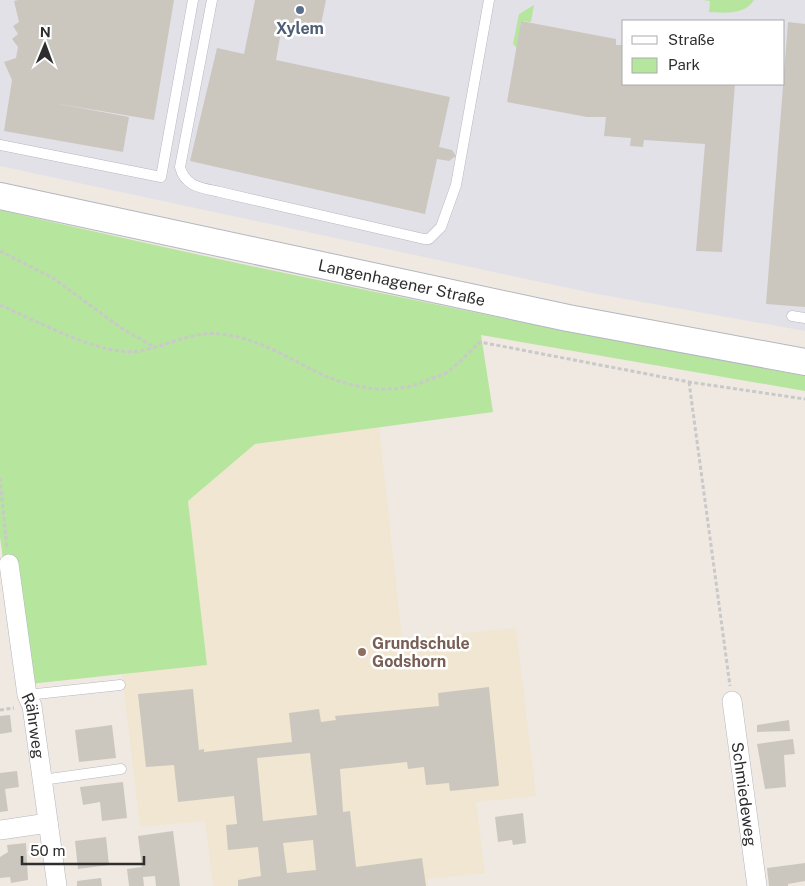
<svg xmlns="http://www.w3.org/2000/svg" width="805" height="886" viewBox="0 0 805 886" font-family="'Public Sans',sans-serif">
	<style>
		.industrial { fill: #e3e1e8; fill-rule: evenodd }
		.education { fill: #f0e6d1 }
		.green { fill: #b6e59e }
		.building { fill: #cbc7bf; fill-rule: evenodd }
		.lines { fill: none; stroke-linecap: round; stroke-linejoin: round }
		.service-casing { stroke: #b4b7c1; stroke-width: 11 }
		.minor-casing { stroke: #b4b7c1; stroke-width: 20 }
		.secondary-casing { stroke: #b4b7c1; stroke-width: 28 }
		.path { stroke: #c9c9c9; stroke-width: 3; stroke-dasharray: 4 2.5; stroke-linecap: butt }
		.service { stroke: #fff; stroke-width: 10 }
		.minor { stroke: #fff; stroke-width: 19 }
		.secondary { stroke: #fff; stroke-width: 26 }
		.service-dot { fill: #5c6f8a; stroke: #fff; stroke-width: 2 }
		.education-dot { fill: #8d6e63; stroke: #fff; stroke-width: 2 }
		.labels { text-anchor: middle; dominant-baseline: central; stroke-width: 5; stroke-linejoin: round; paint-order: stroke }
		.service-label { font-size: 16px; font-weight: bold; fill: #4e5e75; stroke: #fff }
		.street-label { font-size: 16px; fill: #2e2e2e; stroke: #fff }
		.education-label { font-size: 16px; font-weight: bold; fill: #785e54; stroke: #fff; text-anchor: start }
	</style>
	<rect width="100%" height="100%" fill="#efe9e1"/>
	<path class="industrial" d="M0,0H805V331L592,293L0,166ZM624,21H784V84H624Z"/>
	<path class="education" d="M379,427L402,639L516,628L536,796L476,802L485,873L428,879V886H213L205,821L140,827L122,674L207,664L188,501L255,444Z"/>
	<path class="green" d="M703,0H754C745,15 724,13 709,12L710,1Z
		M534,5L531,22L521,21L517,48L513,44L519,14Z
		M0,210C267,272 535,326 805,376V391L481,335L493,412L255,444L188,501L207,665L20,685L0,537Z"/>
	<path class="building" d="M18,0H174L154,120L54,103L129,117L123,152L4,131L12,80L4,62L16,58L18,47L12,39L18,34L13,26L19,22L14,1Z
		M255,0H326L319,34L282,26L276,60L450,97L439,147L452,150L456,156L449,161L437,159L425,214L190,161L217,48L244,54Z
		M521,21L616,39V45H624V84H735L722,252L696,251L705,144L644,140L643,147L630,146L631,138L604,136L606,117H587L507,102Z
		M788,22L805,24V307L766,304Z
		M489,687L499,786L450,791L449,783L426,785L424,767L408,769L407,762L340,769L343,812L350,811L356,867L422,858L426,886H238V880L261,876L258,847L228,850L226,825L237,824L234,796L178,802L174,765L146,767L138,694L193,689L199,750L204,749V752L292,742L289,713L319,709L321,722L336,720L335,716L439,706L438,693ZM310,753L317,815L263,821L257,758ZM313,840L316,870L287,873L283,843Z
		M10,715L12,732L0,734V716Z
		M789,720L790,731L757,732V725Z
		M112,725L116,758L79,762L75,730Z
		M793,739L795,754L784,755L786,787L765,789L757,744Z
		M17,771L19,787L5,789L8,811L0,812V773Z
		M123,782L127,818L102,821L100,802L83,805L80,787Z
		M523,813L526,843L513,845L512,840L498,842L495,817Z
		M173,831L180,886H156L155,876L143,877L144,886H129L127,869L142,867L138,836Z
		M106,837L109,865L78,869L75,841Z
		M26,843L28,880L11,883L10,877L0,878V857L8,852L7,845Z
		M805,863V881L788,884V886H769L767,868Z
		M101,878L102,886H77V881Z"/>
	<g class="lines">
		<g class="service-casing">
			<path id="service" d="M212,0L180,167C185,187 202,188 220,192L424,239H429L441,227L456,185L489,0
				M0,145L161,177L193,0
				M792,316L805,318
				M27,695L120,685
				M42,780L121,769"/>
		</g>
		<g class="minor-casing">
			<g id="minor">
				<path id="s1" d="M9,564L27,695L32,706L57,886"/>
				<path id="s2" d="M732,701L757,886"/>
				<path d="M0,830L48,823"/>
			</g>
		</g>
		<g class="secondary-casing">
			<g id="secondary">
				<path id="s3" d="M0,196L568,318L805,362"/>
			</g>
		</g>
		<path class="path" d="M0,251L53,278L124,330L153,346
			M0,305C37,321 102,357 139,351C168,346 191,331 221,334C251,337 278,352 305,366C344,387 387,398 428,380C435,377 443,375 449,371C460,362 470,351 480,342L689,382L805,399
			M689,382L730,686
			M0,478L7,549
			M0,710L14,708"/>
		<use href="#service" class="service"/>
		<use href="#minor" class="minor"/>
		<use href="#secondary" class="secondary"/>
	</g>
	<circle class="service-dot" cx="300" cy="10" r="5"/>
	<circle class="education-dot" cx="362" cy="652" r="5"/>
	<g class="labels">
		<g class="service-label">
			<text x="300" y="28">Xylem</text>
		</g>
		<g class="street-label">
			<text stroke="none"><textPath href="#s3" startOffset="411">Langenhagener Straße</textPath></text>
			<text stroke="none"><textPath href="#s1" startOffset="164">Rährweg</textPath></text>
			<text stroke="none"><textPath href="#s2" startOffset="94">Schmiedeweg</textPath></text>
		</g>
		<g class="education-label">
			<text x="372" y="643">Grundschule<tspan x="372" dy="18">Godshorn</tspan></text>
		</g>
	</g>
	<rect x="622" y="20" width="162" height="65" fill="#ffffff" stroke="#ababab"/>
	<rect x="632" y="36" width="25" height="8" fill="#ffffff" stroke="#ababab"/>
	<text x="668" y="45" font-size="15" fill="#2e2e2e">Straße</text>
	<rect x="632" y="58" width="25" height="15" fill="#b6e59e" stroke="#ababab"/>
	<text x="668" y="70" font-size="15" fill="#2e2e2e">Park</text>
	<g transform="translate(45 45) rotate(1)" stroke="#ffffff" stroke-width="4" paint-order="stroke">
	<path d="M0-4L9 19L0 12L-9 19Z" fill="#2e2e2e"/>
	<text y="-8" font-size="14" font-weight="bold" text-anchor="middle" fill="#2e2e2e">N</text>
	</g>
	<path d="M22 856v8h122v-8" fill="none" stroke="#2e2e2e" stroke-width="2.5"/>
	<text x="30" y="856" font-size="15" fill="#2e2e2e" stroke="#ffffff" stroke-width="4" paint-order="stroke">50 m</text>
</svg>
